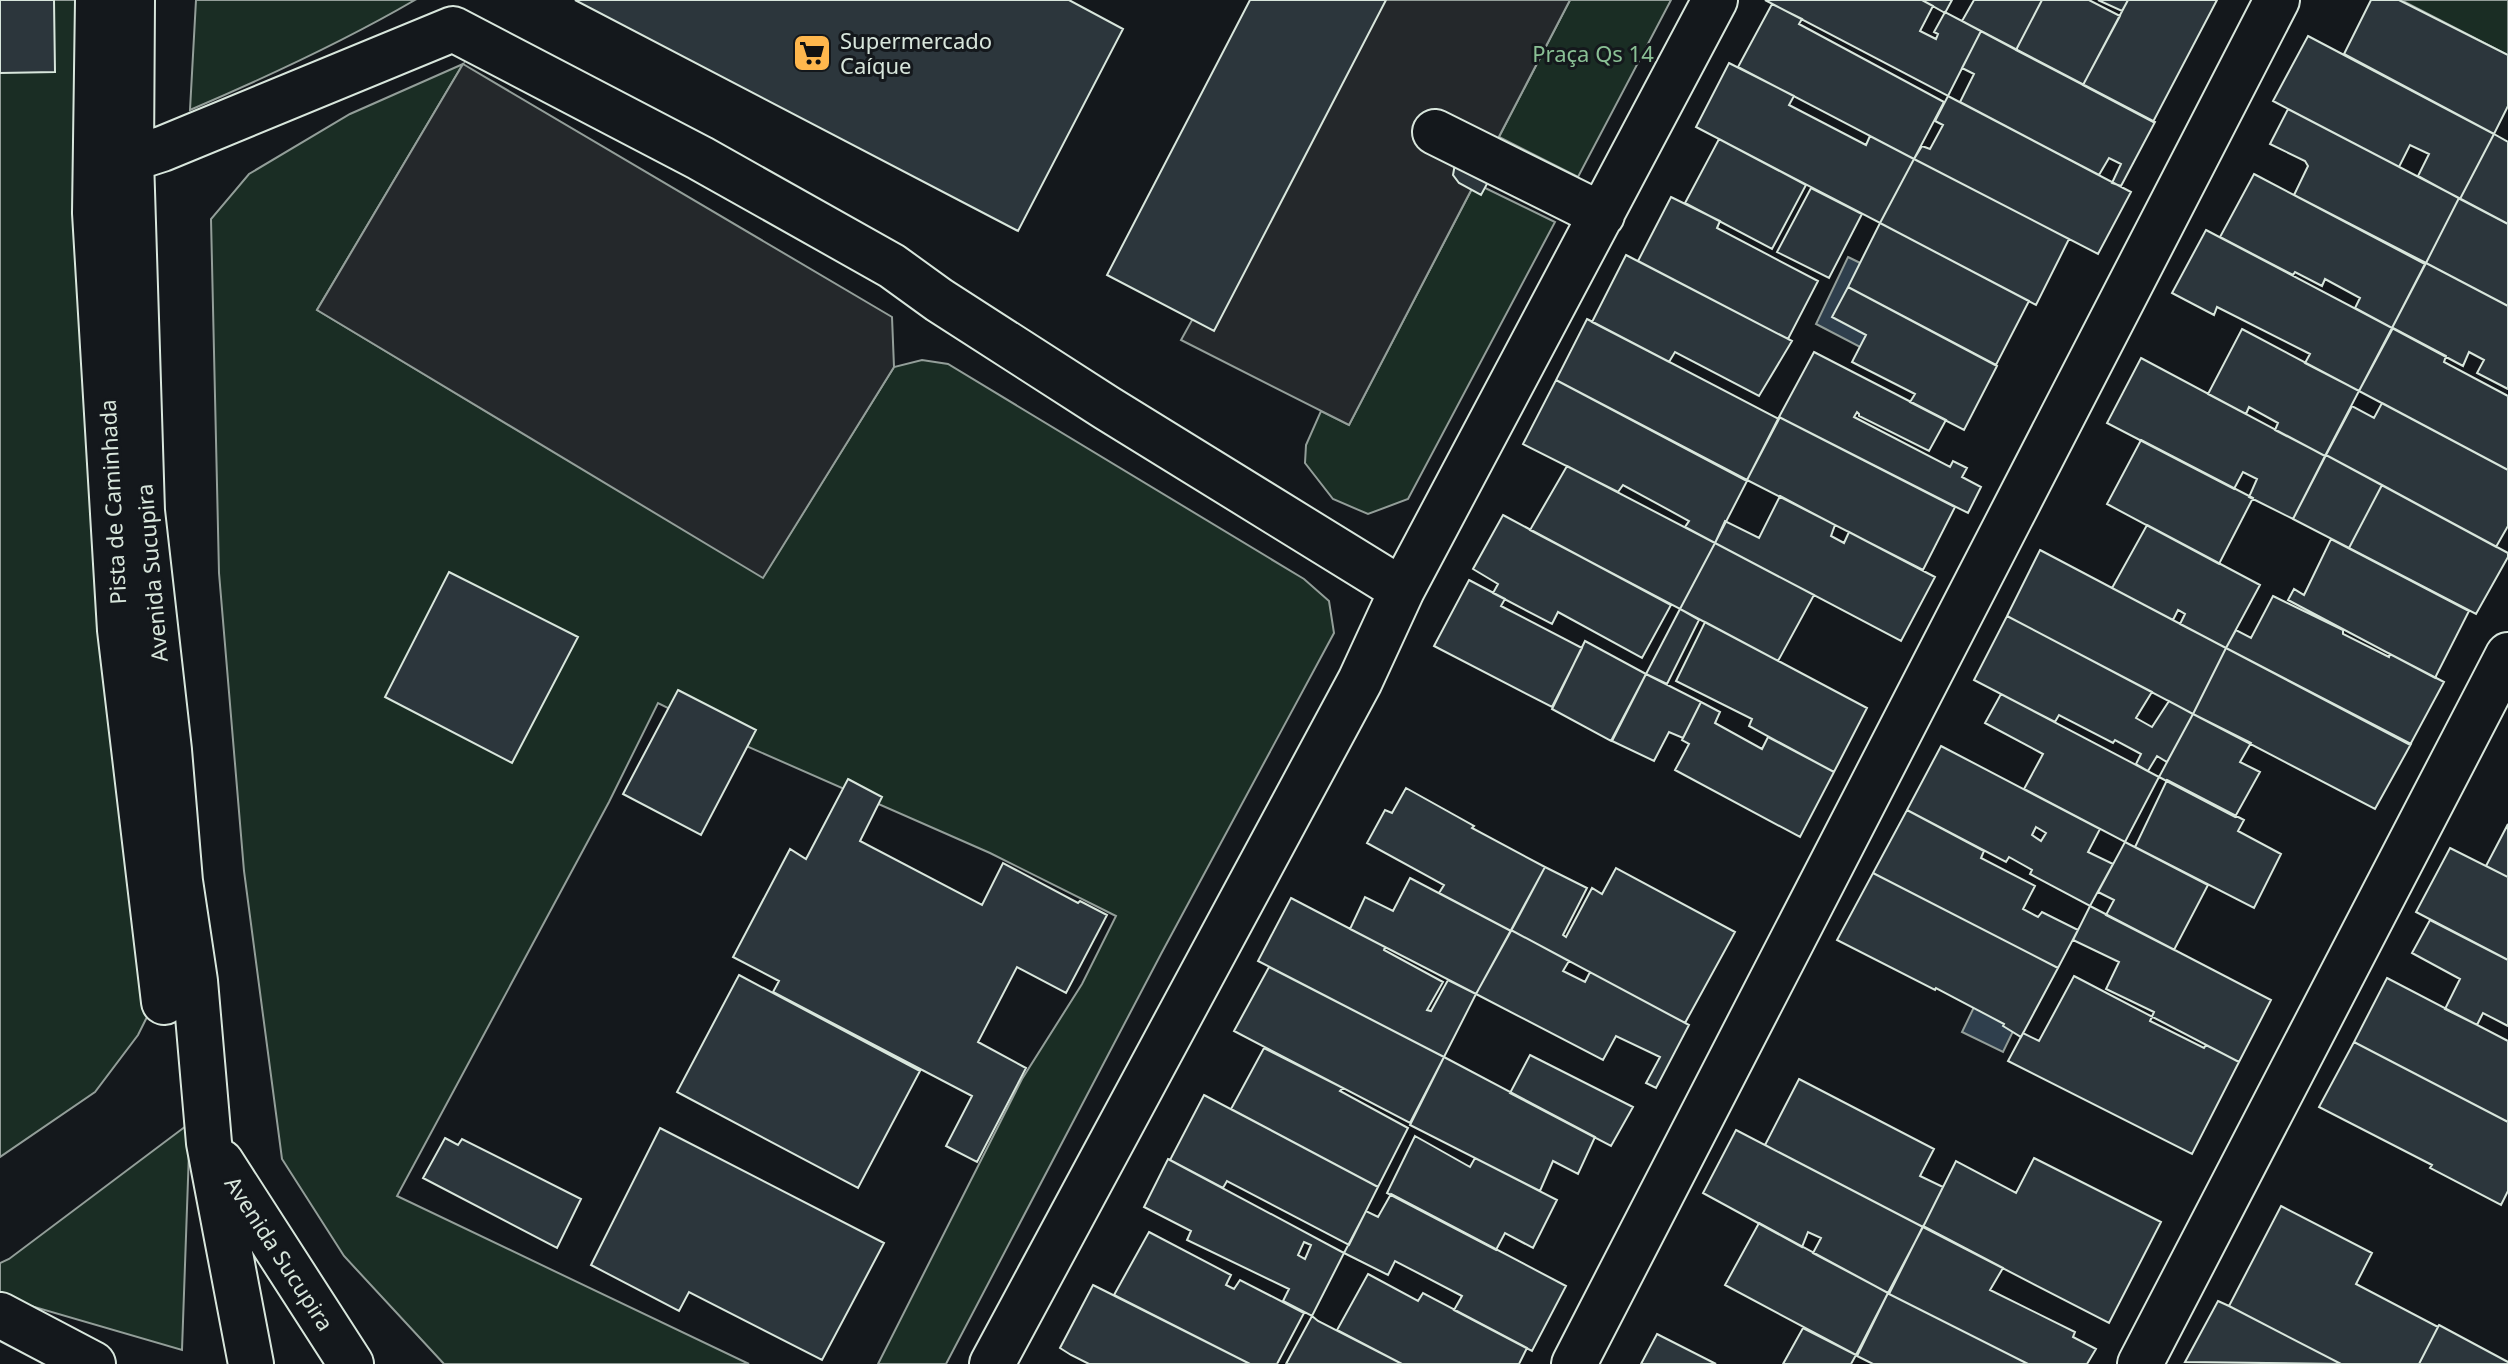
<svg xmlns="http://www.w3.org/2000/svg" width="2508" height="1364" viewBox="0 0 2508 1364" font-family="'Noto Sans',sans-serif">
	<style>
		.green { fill: #1a2d24; stroke: #939e99; stroke-width: 2 }
		.parking { fill: #24282b; stroke: #939e99; stroke-width: 2 }
		.water { fill: #2f3f4d; stroke: #939e99; stroke-width: 2 }
		.building { fill: #2c363c; stroke: #d8e6dc; stroke-width: 2; fill-rule: evenodd }
		.lines { fill: none; stroke-linecap: round; stroke-linejoin: round }
		.minor-casing { stroke: #d8e6dc; stroke-width: 48 }
		.minor { stroke: #14181c; stroke-width: 44 }
		.labels { text-anchor: middle; dominant-baseline: central; stroke-width: 6; stroke-linejoin: round; paint-order: stroke }
		.poi-label { font-size: 22px; fill: #d8e6dc; stroke: #14181c; text-anchor: start }
		.park-label { font-size: 22px; fill: #8ac095; stroke: #14181c }
		.street-label { font-size: 22px; fill: #d8e6dc; stroke: #14181c }
	</style>
	<rect width="100%" height="100%" fill="#14181c"/>
	<path class="green" d="M0,0H101L162,987L138,1035L95,1092L0,1157Z
		M196,0H415C343,42 267,77 190,110Z
		M1570,0H1671L1578,177L1499,137Z
		M2401,0H2508V55Z
		M463,64L317,310L763,577L894,367L922,360L948,364L1304,579L1329,601L1334,633L1161,954L946,1364H878L1022,1079L1082,984L1116,916L990,853L735,741L658,703L609,802L397,1196L749,1364H444L344,1256L282,1159L244,871L219,573L211,219L249,174L350,114Z
		M1475,183L1555,222L1408,499L1368,514L1333,499L1305,463L1306,445L1321,411L1349,425Z
		M190,1123L182,1350L0,1297V1263L9,1259Z"/>
	<path class="parking" d="M1357,0H1570L1349,425L1181,340L1243,228Z
		M463,64L892,317L894,367L763,578L317,310Z"/>
	<path class="water" d="M1848,257L1942,303L1908,372L1816,324Z
		M2051,953L2003,1052L1962,1032L1990,974Z"/>
	<path class="building" d="M0,0H54L55,72L0,73Z
		M575,0H1069L1123,29L1018,231Z
		M1250,0H1386L1214,331L1107,275Z
		M1765,0H1922L1933,6L1920,31L1936,39L1938,34L1934,32L1945,12L1981,31L1948,96Z
		M1922,0H1952L1945,13Z
		M1974,0H2042L2016,50L1962,21Z
		M2042,0H2089L2120,16L2083,85L2016,50Z
		M2098,0H2128L2122,11Z
		M2128,0H2217L2153,122L2083,85Z
		M2371,0H2399L2508,55V106L2494,134L2344,54Z
		M1772,4L1802,19L1799,24L1944,102L1914,159L1738,67Z
		M1981,31L2155,122L2121,186L2112,183L2121,164L2109,158L2099,175L1960,102L1974,74L1962,68Z
		M2308,36L2494,134L2460,199L2418,176L2429,154L2410,145L2399,167L2273,101Z
		M1729,63L1794,96L1789,105L1866,145L1870,136L1914,159L1880,223L1696,127Z
		M1948,96L2131,192L2098,254L1914,159L1922,146L1930,149L1943,125L1935,121Z
		M2288,109L2459,198L2426,263L2294,195L2308,166L2305,161L2270,144Z
		M2494,134L2508,142V224L2460,199Z
		M1719,139L1806,185L1772,249L1685,203Z
		M1914,159L2069,239L2036,305L1880,223Z
		M1455,164L1494,171L1481,195L1459,183L1453,175Z
		M2254,174L2425,264L2392,328L2355,308L2360,298L2325,279L2322,286L2295,272L2293,275L2220,237Z
		M1811,188L1862,214L1829,278L1777,252Z
		M1671,197L1720,221L1717,228L1818,281L1788,339L1638,261Z
		M2459,198L2508,224V306L2426,263Z
		M1880,223L2029,301L1996,365L1848,287Z
		M2206,230L2392,328L2359,391L2305,363L2310,354L2217,307L2214,315L2172,293Z
		M1626,255L1792,341L1759,396L1675,352L1669,362L1592,322Z
		M2426,263L2508,306V389L2477,373L2484,360L2469,352L2463,366L2392,328Z
		M1848,287L1997,366L1964,430L1910,402L1915,394L1852,362L1866,335L1832,317Z
		M1587,319L1779,419L1747,480L1556,380Z
		M2393,328L2446,356L2444,362L2508,396V470L2359,391Z
		M2242,329L2359,391L2325,456L2275,430L2278,423L2249,407L2246,414L2208,394Z
		M1814,352L1946,420L1929,451L1859,416V414L1857,412L1854,417L1950,467L1953,461L1967,468L1962,477L1981,487L1968,513L1779,417Z
		M2141,358L2325,456L2293,519L2249,497L2257,479L2243,472L2234,489L2107,423Z
		M1556,380L1747,481L1715,543L1685,527L1689,521L1623,485L1618,492L1523,444Z
		M2382,403L2508,470V526L2496,547L2326,455L2352,406L2374,418Z
		M1779,417L1955,507L1923,570L1747,480Z
		M2141,440L2253,498L2219,564L2107,504Z
		M2326,455L2382,485L2349,548L2293,519Z
		M1567,466L1715,543L1680,609L1530,530Z
		M2382,485L2508,553V557L2476,614L2349,548Z
		M1780,496L1835,525L1831,536L1844,543L1849,532L1935,577L1901,641L1715,543L1725,521L1759,538Z
		M1503,515L1671,605L1642,658L1558,612L1552,624L1493,593L1498,584L1473,569Z
		M2147,525L2260,585L2226,648L2180,624L2185,614L2178,610L2173,620L2112,588Z
		M2331,539L2469,611L2435,678L2288,600L2294,589L2304,595Z
		M1715,543L1814,595L1778,661L1680,609Z
		M2040,550L2226,648L2193,714L2007,616Z
		M449,572L578,637L512,763L385,697Z
		M1469,580L1505,599L1501,606L1582,648L1552,707L1434,646Z
		M2273,596L2343,630V634L2389,657L2390,654L2444,682L2410,745L2226,648L2236,630L2251,638Z
		M1680,609L1699,620L1667,684L1646,674Z
		M2007,616L2152,692L2136,718L2152,727L2169,701L2193,714L2167,762L2157,756L2148,771L2136,764L2141,754L2115,740L2113,743L2059,715L2055,722L1974,680Z
		M1705,622L1867,708L1834,772L1749,726L1752,719L1676,681Z
		M1585,641L1646,674L1611,741L1552,709Z
		M2226,648L2411,744L2375,809L2193,714Z
		M1646,674L1701,702L1683,738L1669,732L1654,761L1612,741Z
		M678,690L756,730L701,835L623,794Z
		M2001,694L2159,777L2125,842L2024,789L2043,754L1985,723Z
		M1701,702L1720,712L1715,723L1762,749L1768,737L1834,772L1800,837L1675,770L1689,744L1682,740Z
		M2193,714L2251,743L2240,762L2260,772L2235,817L2159,777Z
		M1941,746L2100,829L2088,852L2113,864L2090,906L2030,874L2032,870L2009,857L2006,862L1907,810ZM2036,827L2046,833L2041,841L2032,835Z
		M848,779L882,797L860,841L982,905L1003,863L1078,903L1080,901L1107,915L1066,993L1017,967L978,1042L1026,1068L977,1162L946,1146L972,1096L773,992L779,981L733,957L790,849L806,859Z
		M2167,780L2244,820L2238,831L2281,854L2254,908L2135,847Z
		M1406,788L1474,826L1472,828L1545,867L1511,931L1439,893L1444,885L1367,843L1385,810L1392,813Z
		M1907,810L1984,851L1981,858L2035,886L2023,909L2038,917L2042,912L2078,930L2058,968L1873,873Z
		M2508,824V877L2486,866Z
		M2125,842L2208,885L2174,950L2106,915L2114,900L2098,892Z
		M2450,848L2508,877V960L2416,912Z
		M1545,867L1587,888L1563,935L1566,937L1592,888L1602,894L1616,868L1735,932L1685,1023L1511,930Z
		M1873,873L2058,968L2021,1037L2003,1026L2004,1024L1936,988L1935,990L1837,940Z
		M1410,878L1511,931L1476,994L1350,929L1365,897L1393,911Z
		M1291,898L1385,947L1384,950L1443,982L1427,1010L1431,1011L1448,980L1476,994L1444,1057L1258,961Z
		M2090,906L2271,1000L2239,1062L2206,1045L2204,1048L2150,1021L2154,1012L2106,989L2119,962L2073,940Z
		M2430,920L2508,960V1026L2483,1013L2477,1025L2445,1009L2460,979L2412,953Z
		M1511,930L1569,961L1563,971L1585,982L1590,972L1689,1025L1656,1088L1646,1083L1660,1057L1616,1036L1603,1060L1476,994Z
		M1269,967L1444,1057L1410,1123L1234,1031Z
		M739,975L920,1071L858,1188L677,1092Z
		M2074,976L2239,1062L2192,1154L2008,1061L2023,1033L2039,1041Z
		M2387,978L2508,1041V1122L2354,1042Z
		M2354,1042L2508,1122V1191L2501,1205L2430,1168L2432,1165L2319,1107Z
		M1264,1048L1343,1088L1340,1091L1408,1128L1378,1187L1231,1109Z
		M1530,1055L1633,1107L1611,1146L1510,1093Z
		M1444,1057L1595,1137L1578,1174L1553,1161L1540,1191L1410,1125Z
		M1799,1079L1934,1149L1920,1176L1943,1187L1923,1227L1765,1145Z
		M1204,1095L1378,1187L1349,1245L1227,1181L1223,1188L1170,1160Z
		M660,1128L884,1243L822,1360L689,1292L679,1311L591,1265Z
		M1736,1130L1923,1227L1888,1293L1813,1253L1821,1238L1808,1232L1802,1247L1703,1193Z
		M1415,1136L1470,1167L1475,1158L1557,1200L1533,1248L1505,1233L1496,1250L1387,1193Z
		M445,1138L458,1145L462,1139L581,1199L557,1248L423,1178Z
		M2034,1158L2161,1222L2109,1323L1923,1227L1956,1161L2016,1193Z
		M1168,1159L1344,1253L1312,1316L1283,1301L1289,1289L1187,1240L1191,1231L1144,1207ZM1304,1242L1311,1245L1305,1259L1298,1255Z
		M1391,1194L1566,1286L1532,1351L1454,1310L1462,1296L1395,1261L1388,1275L1344,1253L1366,1211L1378,1217Z
		M2281,1206L2372,1253L2356,1284L2438,1327L2419,1364H2341L2229,1306Z
		M1759,1223L1888,1293L1856,1355L1725,1285Z
		M1923,1226L2003,1268L1990,1290L2075,1332L2073,1337L2096,1349L2087,1364H2028L1889,1294Z
		M1149,1232L1231,1275L1226,1285L1234,1289L1240,1280L1304,1313L1277,1364H1250L1114,1295Z
		M1368,1274L1418,1301L1423,1293L1527,1348L1519,1364H1402L1337,1330Z
		M1093,1285L1105,1291L1250,1364H1089L1071,1355L1060,1348Z
		M1888,1293L1889,1294L2028,1364H1873L1857,1356Z
		M2218,1301L2229,1306L2341,1364L2185,1362Z
		M1312,1316L1318,1321L1402,1364H1286Z
		M2439,1325L2508,1362V1364H2419Z
		M1803,1328L1856,1355L1851,1364H1783Z
		M1657,1334L1716,1364H1641Z"/>
	<g class="lines">
		<g class="minor-casing">
			<path id="minor" d="M98,0L95,213L120,630L164,1002
				M132,0L131,159L142,511L169,750L180,881L195,981L209,1143L251,1364
				M1435,132L1602,215
				M131,159L162,149L453,29L700,158L892,266L939,300L1107,408L1402,590
				M221,1162L351,1364
				M0,1315L93,1364
				M992,1364L1360,681L1402,590L1715,0
				M1574,1364L2277,0
				M2140,1364L2508,655"/>
		</g>
		<use href="#minor" class="minor"/>
	</g>
	<defs>
		<g id="supermarket-square" transform="scale(2)"><rect x="-9" y="-9" width="18" height="18" rx="4" fill="#ffb74d" stroke="#14181c"/><path d="M-6-5.5h2.5l.6 2H6L4.5 2H-2.5L-4.4-4H-6ZM-1.5 3.2a1.3 1.3 0 1 0 .1 0ZM3 3.2a1.3 1.3 0 1 0 .1 0Z" fill="#111"/></g>
	</defs>
	<g fill-rule="evenodd">
		<use href="#supermarket-square" x="812" y="53"/>
	</g>
	<g class="labels">
		<g class="poi-label">
			<text x="840" y="40">Supermercado<tspan x="840" dy="25">Caíque</tspan></text>
		</g>
		<g class="park-label">
			<text x="1593" y="53">Praça Qs 14</text>
		</g>
		<g class="street-label">
			<text transform="translate(112 502) rotate(-93)">Pista de Caminhada</text>
			<text transform="translate(151 573) rotate(-95)">Avenida Sucupira</text>
			<text transform="translate(280 1253) rotate(57)">Avenida Sucupira</text>
		</g>
	</g>
</svg>
